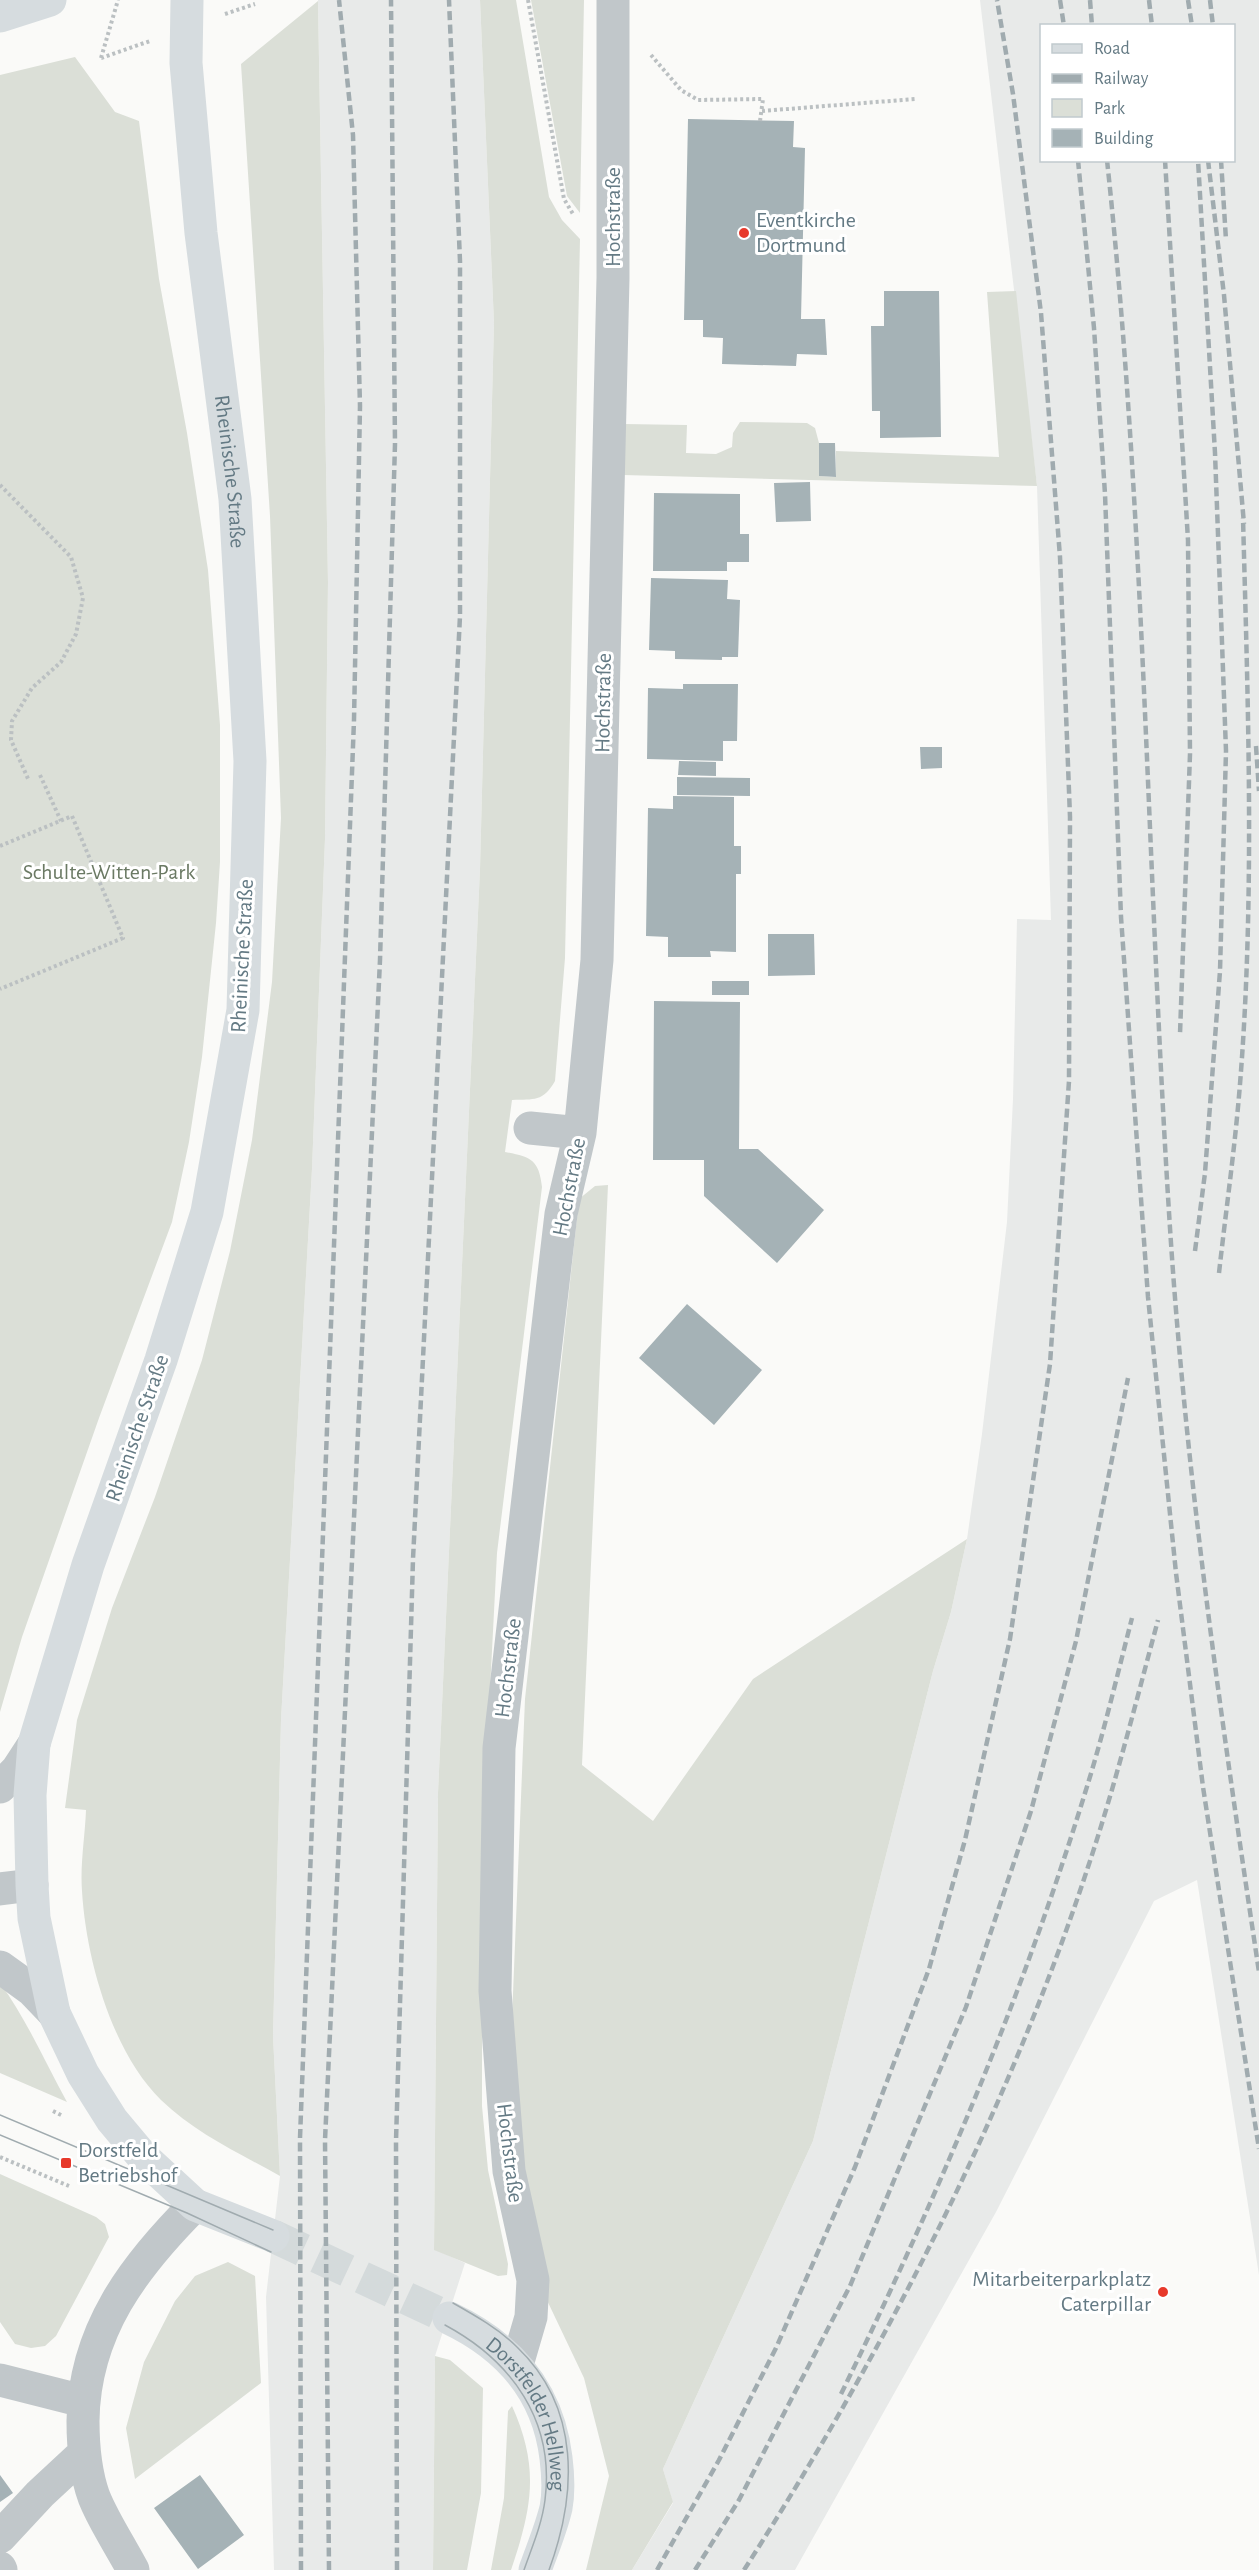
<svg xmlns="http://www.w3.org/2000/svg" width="1259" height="2570" viewBox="0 0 1259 2570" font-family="'Alegreya Sans',sans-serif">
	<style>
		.built { fill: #e8eae9; fill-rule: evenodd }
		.green { fill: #dbdfd7 }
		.building { fill: #a5b2b6 }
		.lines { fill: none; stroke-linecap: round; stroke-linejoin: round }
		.major-tunnel { stroke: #d4dadb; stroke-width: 33; stroke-dasharray: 33 16; stroke-linecap: butt }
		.path { stroke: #bbc0c2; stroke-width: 4; stroke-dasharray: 3 3; stroke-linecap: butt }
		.minor { stroke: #c1c7ca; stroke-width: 33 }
		.major { stroke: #d6dcdf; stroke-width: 33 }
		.tram { stroke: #a0abaf; stroke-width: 1.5 }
		.rail { stroke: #a0abaf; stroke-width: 4.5; stroke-dasharray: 9 4.5; stroke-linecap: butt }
		.poi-dot { fill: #e7392b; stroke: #fff; stroke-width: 2 }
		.labels { text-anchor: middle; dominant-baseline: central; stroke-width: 6; stroke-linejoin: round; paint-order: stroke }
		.street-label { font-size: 22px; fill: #647a84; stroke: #fff }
		.poi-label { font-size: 22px; fill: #647a84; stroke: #fff; text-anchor: start }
		.park-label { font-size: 22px; fill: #6b7a64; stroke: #fff }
	</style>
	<rect width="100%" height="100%" fill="#fafaf8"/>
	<path class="built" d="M318,0H480L494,323L480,869L438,1793L434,2249L465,2263L435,2356L433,2570H274L266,2297L280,2176L273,2036L281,1720L312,1169L325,839L328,582Z
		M980,0H1259V2275L1197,1880L1154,1901L996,2212L795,2570H632L673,2503L663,2469L813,2141L933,1671L951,1612L967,1539L982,1434L1007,1222L1013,1099L1017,919L1051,920L1037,486ZM1042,26H1234V160H1042Z"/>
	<path class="green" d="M480,0H516L549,197L562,220L580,239L565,958L555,1081C543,1102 534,1099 512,1100L505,1152C530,1157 539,1159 542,1187L497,1553L482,1846V2106L488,2170L508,2264L507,2275L498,2276L434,2250L438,1793L480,869L494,323Z
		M531,0H584L580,213L567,196Z
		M318,1L328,582L325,839L312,1169L281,1720L273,2036L280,2176C239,2153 195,2133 161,2100C112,2052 86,1959 82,1891C80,1865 85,1836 86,1810L65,1808L77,1720L112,1608L155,1497L202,1360L230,1251L252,1140L272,982L281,818L270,516L241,64Z
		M75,57L115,112L139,121L159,279L187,433L208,570L220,725V862L216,923L202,1057L189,1142L172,1222L99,1418L22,1637L0,1712V75Z
		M1016,291L1037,486L623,475L624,424L687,425L686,453L716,454L732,447L733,433L740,422L807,423L815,428L819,443V476L836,477V451L999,457L987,292Z
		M608,1185L582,1765L653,1821L753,1679L967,1539L951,1612L933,1671L813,2141L663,2469L673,2502L632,2570H586L609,2476L584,2378L544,2294L516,2157L512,2018L525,1699L579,1199L595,1186Z
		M0,1983C27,2020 45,2062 67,2102L0,2073Z
		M0,2174L96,2217L105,2224L109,2237L56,2336L45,2346L31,2348L15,2344L0,2322Z
		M228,2262L255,2276L261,2383L135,2479L126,2428L144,2362L175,2301L195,2276Z
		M435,2356L450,2360L483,2388L481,2493L467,2570H433Z
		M512,2406C540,2468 532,2508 511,2570H491L504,2498L508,2411Z"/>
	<path class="building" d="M688,119L794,121L793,147L805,148L801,319H825L827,355L797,354L796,366L722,364L723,338L703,337V320H684Z
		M884,291H939L941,437L880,438V411H872L871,326H884Z
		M819,443H835L836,477L819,476Z
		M810,482L811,521L776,522L774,483Z
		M654,493L740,494V534H749V562H727V571H653Z
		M651,578L728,580L727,599L740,600L738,657H722V660L675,659V651L649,650Z
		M683,684H738L737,741H723V761L647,759L648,688L683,689Z
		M920,747H942V768L921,769Z
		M679,761L716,762V776L678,775Z
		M677,777L750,778V796L677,795Z
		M673,796L734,797V846H741V874H736V952L710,951L711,957H668V937L646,936L648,808L673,809Z
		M768,934H814L815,975L768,976Z
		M712,981H749V995H712Z
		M654,1001L740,1002L739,1149H758L824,1210L777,1263L704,1196V1160H653Z
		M687,1304L762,1370L714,1425L639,1358Z
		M0,2475L13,2493L0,2502Z
		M200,2475L244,2535L198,2569L154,2508Z"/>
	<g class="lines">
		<path class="major-tunnel" d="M273,2236L449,2318"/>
		<path class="path" d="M528,0L564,199L573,214
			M225,14L255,4
			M651,55L681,90L698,100L763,99L760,121
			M101,58L150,41
			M101,58L118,0
			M762,111L915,99
			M0,485L71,557L83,598L76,634L61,662L32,688L12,721L11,740L29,781
			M40,775L61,821
			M0,846L72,816L123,938L0,989
			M53,2111L63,2116
			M0,2157L69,2186"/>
		<path class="minor" d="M530,1128L580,1133
			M0,1787L17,1770L34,1744
			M0,1889L32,1885
			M0,1967L32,1990L54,2013
			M517,2365L531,2317L533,2280L509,2171L495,1991L499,1748L561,1214L580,1133L597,960L613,278V0
			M0,2380L83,2401
			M0,2537L40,2494L82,2455
			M0,2568L1,2570
			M133,2570C121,2547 104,2522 94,2497C85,2472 83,2448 83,2421C84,2331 134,2266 195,2205"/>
		<g class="major">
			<path id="s1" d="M187,0L186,63L201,233L235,499L250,761L243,1010L207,1212L161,1360L88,1565L34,1744L30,1795L32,1885L34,1918L54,2013L83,2074L112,2120L143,2157L195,2205L273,2236"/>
			<path d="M0,16L50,0"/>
			<path id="s2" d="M449,2318C508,2346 548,2390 556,2458C558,2474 559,2492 556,2508C551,2529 542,2550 535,2570"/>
		</g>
		<path class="tram" d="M0,2115L273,2230
			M0,2135L187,2213L271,2252
			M453,2303C476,2316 499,2329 517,2347C581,2408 577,2494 549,2570
			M445,2325C512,2361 555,2421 545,2500C542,2524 532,2547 524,2570"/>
		<path class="rail" d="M1060,0L1064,26
			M1090,0L1092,26
			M1149,0L1152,26
			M1188,0L1192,26
			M1210,0L1213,26
			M1078,160L1094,328L1105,494L1121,917L1148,1297L1176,1573L1203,1787L1259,2149
			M1107,160C1145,515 1147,872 1170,1228C1186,1477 1222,1725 1259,1972
			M1165,160L1188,540L1190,754L1180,1034
			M1208,160L1224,295L1244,524
			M1221,160L1226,240
			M1256,746L1259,791
			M1195,1251L1205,1173L1220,971L1226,751L1215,453L1198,160
			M1219,1273C1226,1210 1235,1147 1240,1084C1255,896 1248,706 1243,518
			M841,2394C936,2200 1021,2001 1085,1793C1103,1736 1117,1676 1132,1618
			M301,2570L300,2138L354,720L360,406L353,135L339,0
			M329,2570L325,2140L380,960L395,444L391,0
			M397,2570L396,2141L413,1559L460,616V261L449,0
			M657,2570L719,2460L776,2348L855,2167L929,1969L965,1840L1010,1639L1050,1364L1069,1081L1070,817L1060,557L1041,313L1013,94L997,0
			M695,2570L739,2500L850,2286L966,2007L1031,1811L1076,1641L1128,1378
			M744,2570C885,2350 1006,2116 1088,1867C1115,1786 1136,1702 1158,1620"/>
	</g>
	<g class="poi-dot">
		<circle cx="744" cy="233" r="6"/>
		<rect x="60" y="2157" width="12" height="12" rx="3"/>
		<circle cx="1163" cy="2292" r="6"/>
	</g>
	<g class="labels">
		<g class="street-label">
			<text transform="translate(613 217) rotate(-90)">Hochstraße</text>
			<text stroke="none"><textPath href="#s1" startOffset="474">Rheinische Straße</textPath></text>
			<text transform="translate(603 703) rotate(-89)">Hochstraße</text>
			<text transform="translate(242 956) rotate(-87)">Rheinische Straße</text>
			<text transform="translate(569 1187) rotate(-79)">Hochstraße</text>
			<text transform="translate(137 1428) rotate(-71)">Rheinische Straße</text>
			<text transform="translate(508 1668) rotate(-83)">Hochstraße</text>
			<text transform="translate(510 2153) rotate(83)">Hochstraße</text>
			<text stroke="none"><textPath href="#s2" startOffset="132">Dorstfelder Hellweg</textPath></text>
		</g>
		<g class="poi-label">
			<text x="756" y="220">Eventkirche<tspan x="756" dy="25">Dortmund</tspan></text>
			<text x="78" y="2150">Dorstfeld<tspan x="78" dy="25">Betriebshof</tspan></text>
			<text x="1151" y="2279" text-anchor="end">Mitarbeiterparkplatz<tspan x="1151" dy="25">Caterpillar</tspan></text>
		</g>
		<g class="park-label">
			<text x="109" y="872">Schulte-Witten-Park</text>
		</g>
	</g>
	<rect x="1040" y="24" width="195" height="138" fill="#ffffff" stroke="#c1cace" stroke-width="1.5"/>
	<rect x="1052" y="44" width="30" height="9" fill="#d6dcdf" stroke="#c1cace" stroke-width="1.5"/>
	<text x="1094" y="54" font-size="18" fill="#647a84">Road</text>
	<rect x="1052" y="74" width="30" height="9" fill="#a0abaf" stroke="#c1cace" stroke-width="1.5"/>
	<text x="1094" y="84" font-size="18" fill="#647a84">Railway</text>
	<rect x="1052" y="99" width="30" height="18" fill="#dbdfd7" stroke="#c1cace" stroke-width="1.5"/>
	<text x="1094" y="114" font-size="18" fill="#647a84">Park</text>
	<rect x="1052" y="129" width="30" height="18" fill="#a5b2b6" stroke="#c1cace" stroke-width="1.5"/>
	<text x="1094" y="144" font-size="18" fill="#647a84">Building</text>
</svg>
